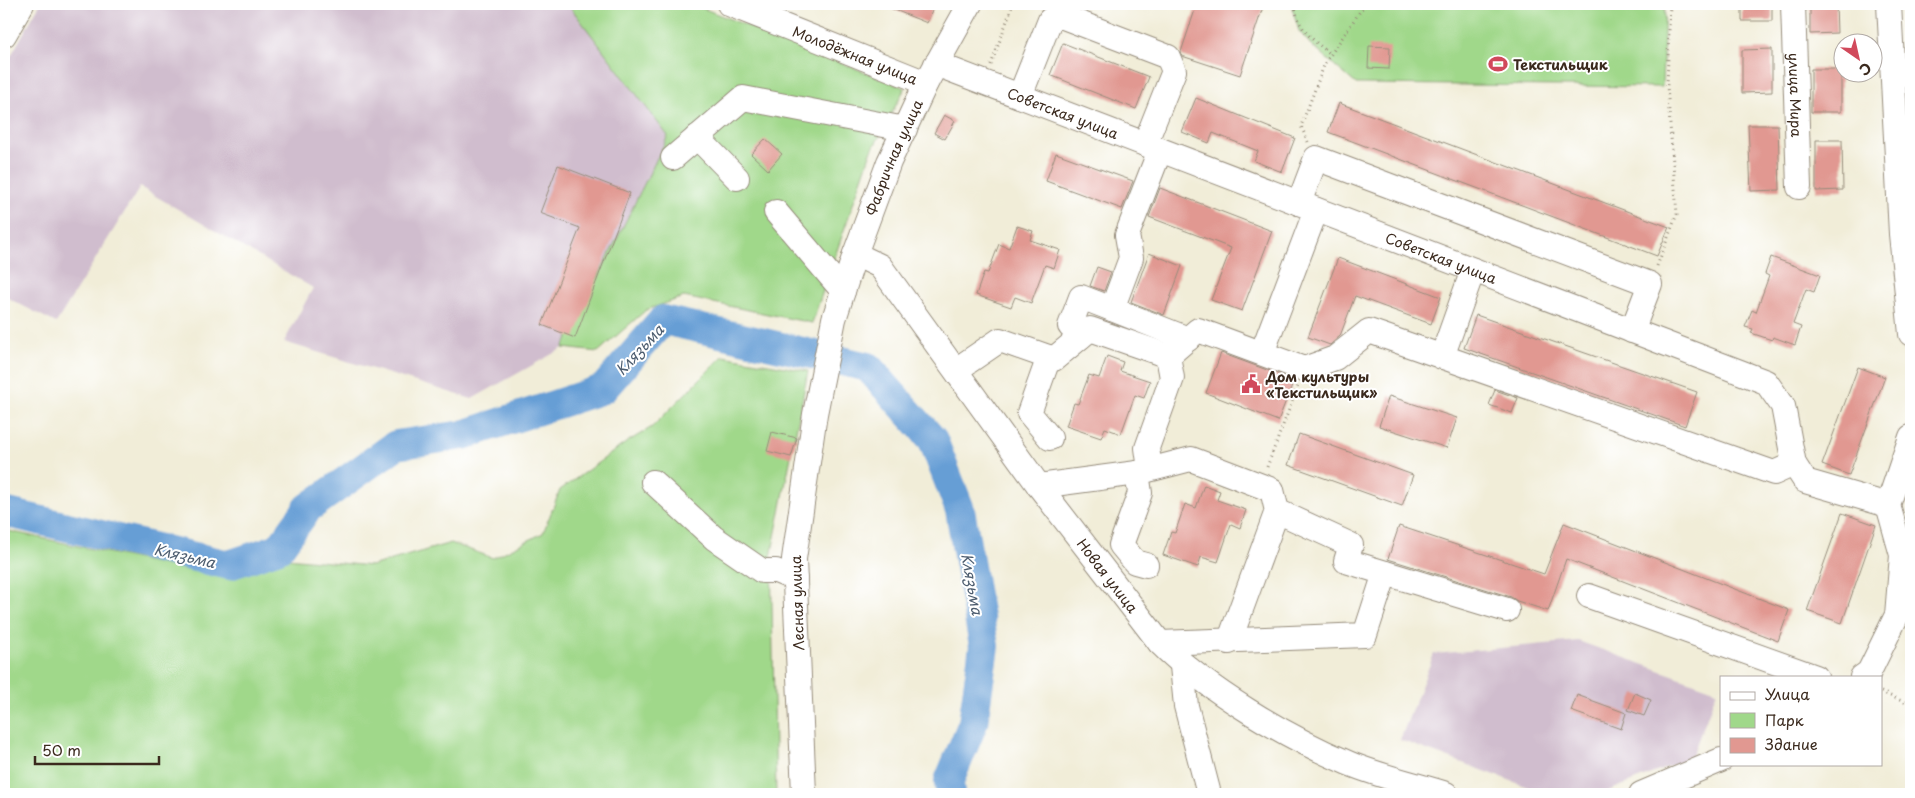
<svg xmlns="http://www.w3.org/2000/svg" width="1915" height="798" viewBox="0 0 1915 798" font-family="'Playpen Sans',sans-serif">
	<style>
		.industrial { fill: #d0bdce }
		.green { fill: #a0d88a; stroke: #6e8154 }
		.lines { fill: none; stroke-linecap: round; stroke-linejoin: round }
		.river { stroke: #669ed5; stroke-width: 30 }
		.building { fill: #e19891 }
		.minor-casing { stroke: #968c7b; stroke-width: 26 }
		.path { stroke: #968c7b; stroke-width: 3; stroke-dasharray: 1 4; stroke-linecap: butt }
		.minor { stroke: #fff; stroke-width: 24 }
		.labels { text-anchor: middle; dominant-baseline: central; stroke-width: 4; stroke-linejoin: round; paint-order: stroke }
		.street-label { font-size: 14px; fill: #3b2a1e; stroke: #fff }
		.poi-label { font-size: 14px; font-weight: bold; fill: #3b2a1e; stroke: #fff; text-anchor: start }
		.water-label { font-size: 15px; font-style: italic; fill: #4e5e70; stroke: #fff }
	</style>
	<rect width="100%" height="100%" fill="#fff"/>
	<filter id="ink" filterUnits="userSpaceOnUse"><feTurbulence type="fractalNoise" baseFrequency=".02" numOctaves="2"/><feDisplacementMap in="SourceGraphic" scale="10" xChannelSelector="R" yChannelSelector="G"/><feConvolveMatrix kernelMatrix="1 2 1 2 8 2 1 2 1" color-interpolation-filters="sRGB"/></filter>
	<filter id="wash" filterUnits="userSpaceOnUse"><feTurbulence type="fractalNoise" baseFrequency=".0096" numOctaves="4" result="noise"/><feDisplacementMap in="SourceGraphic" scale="20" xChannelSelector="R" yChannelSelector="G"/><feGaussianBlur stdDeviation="1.12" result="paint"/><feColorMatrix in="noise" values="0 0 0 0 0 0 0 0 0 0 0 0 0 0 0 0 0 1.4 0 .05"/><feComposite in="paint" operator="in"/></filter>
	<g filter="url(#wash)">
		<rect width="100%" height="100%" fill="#f1edd8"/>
		<path class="industrial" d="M40,4H568L668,136L563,348L472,399L284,342L313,288L140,187L56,323L4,296V68Z
			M1578,641L1717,691L1691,758L1601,794H1547L1400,740L1434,654Z"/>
		<path class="green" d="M568,4H692L905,88L871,152L812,323L684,297L646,310L598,352L563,348L668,136Z
			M1291,4H1665L1662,87L1356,84L1311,45L1299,31Z
			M723,356L808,371L771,557L776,794H4V530L230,579L287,558L371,566L451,543L493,558L543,533L560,490L627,442L652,427Z"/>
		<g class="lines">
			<path class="river" d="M4,512L229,565L279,548L308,508L396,445L463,435L603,389L663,320L868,367L933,440L960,510L984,646L973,723L949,781L950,794"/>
		</g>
		<g id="blocks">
			<path class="building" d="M880,4H935L927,23Z
				M1197,4H1264L1240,75L1182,56L1181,52Z
				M1742,4H1772V21H1742Z
				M1810,4H1836L1837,33L1810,34Z
				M1063,43L1149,77L1136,109L1050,75Z
				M1369,46L1390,47L1389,69L1368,68Z
				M1772,49V92L1742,93V50Z
				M1811,69H1841V112H1811Z
				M1196,98L1295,138L1282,172L1254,161L1258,151L1213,133L1209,143L1182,132Z
				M1339,103L1669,227L1657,256L1328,132Z
				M944,115L955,121L945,139L934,133Z
				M1748,125H1778L1780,190L1751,191Z
				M765,139L782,154L768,170L751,154Z
				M1816,140H1842L1843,190L1816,191Z
				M1056,153L1133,181L1122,209L1046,181Z
				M558,165L630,193L575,338L542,325L580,228L540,213Z
				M1160,188L1272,231L1242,311L1211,300L1231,248L1149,217Z
				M1017,226L1033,231L1030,240L1060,250L1054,268L1045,265L1031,303L1015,297L1011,307L976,295L984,272L988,273L999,244L1009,248Z
				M1149,253L1182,266L1164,315L1131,302Z
				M1771,257L1820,275L1814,292L1806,289L1793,324L1801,327L1795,345L1773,337L1772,340L1751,333L1753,329L1745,327L1752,310L1756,312L1769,276L1765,274Z
				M1338,258L1441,297L1431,324L1355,296L1340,336L1330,345L1308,337Z
				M1097,267L1111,272L1104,291L1090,286Z
				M1476,315L1697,392L1685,426L1464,348Z
				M1221,353L1294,380L1278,421L1206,393Z
				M1107,356L1123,362L1120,371L1150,381L1144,398L1135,395L1121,434L1105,428L1101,438L1066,426L1074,403L1078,404L1089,375L1099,378Z
				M1858,367L1885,377L1849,475L1822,465Z
				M1495,390L1518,398L1512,413L1489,405Z
				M1389,396L1457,418L1447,448L1379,426Z
				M772,432L797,438L791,457L767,451Z
				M1299,434L1413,475L1402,506L1288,465Z
				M1204,485L1220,491L1217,500L1246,510L1240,528L1231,524L1218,562L1201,557L1198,567L1163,555L1171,532L1175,533L1185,504L1196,508Z
				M1842,513L1876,525L1842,623L1807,611Z
				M1564,523L1789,610L1778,641L1566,559L1548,611L1517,601L1511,597L1388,559L1399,526L1544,574Z
				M1635,693L1651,700L1644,716L1628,710Z
				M1577,695L1626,713L1621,729L1571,711Z"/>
		</g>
	</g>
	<g filter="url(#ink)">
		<use href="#blocks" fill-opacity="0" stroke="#968c7b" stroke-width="1"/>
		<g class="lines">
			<g class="minor-casing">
				<g id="minor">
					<path id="s1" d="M729,4L926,83"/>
					<path id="s2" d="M1793,4L1799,187"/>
					<path d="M1889,4L1901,234L1911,334"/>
					<path d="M4,35L22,4"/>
					<path id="s3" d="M936,64L1766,382L1783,406L1794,464L1805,481L1888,505"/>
					<path d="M1020,96L1050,20L1061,16L1168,57L1174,71L1145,144"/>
					<path d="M697,137L737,178"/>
					<path d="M673,158L743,98L905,129"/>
					<path d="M1299,203L1316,158L1650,284L1632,331"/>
					<path d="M776,212L843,291"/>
					<path id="s4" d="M855,254L880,266L1039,486L1160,643C1208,691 1285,736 1348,763C1379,776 1414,784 1446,794"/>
					<path d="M1112,309L1188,339"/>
					<path d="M1080,337L1070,326L1081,297L1112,309L1131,258L1127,235L1160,150"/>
					<path d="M1262,353L1316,210"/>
					<path d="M1049,357L1029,413L1050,438"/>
					<path d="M1442,357L1473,270"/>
					<path d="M956,370L1000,340L1054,359L1090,329L1168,356L1198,330L1304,369L1335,358L1369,331L1774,473L1794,464"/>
					<path d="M1150,469L1147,448L1172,378L1168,356"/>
					<path d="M1137,473L1140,493L1121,545L1135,562L1146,565"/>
					<path d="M653,482L714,538L762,571H776L795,579"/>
					<path d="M1039,486L1137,473L1191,459L1272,490L1277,511L1351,545L1346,561L1507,610"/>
					<path d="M1589,596L1816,677"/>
					<path d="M1229,642L1277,511"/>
					<path d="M1160,643L1365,635L1385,573"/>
					<path d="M1182,666L1186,706L1209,794"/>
					<path d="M1862,677L1869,672L1897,615L1902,555L1888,505L1911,437"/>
					<path id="s5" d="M804,794L794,559L815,414L834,319L855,254L889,162L926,83L970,4"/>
					<path d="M1641,794L1721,760"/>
				</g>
			</g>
			<path class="path" d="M1295,4C1296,27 1313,41 1331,54
				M991,65L1013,4
				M1308,142L1301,126L1325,63L1365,4
				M1657,266L1677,214L1667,86L1670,4
				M1267,467L1298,386
				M1881,692L1911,705"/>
			<use href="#minor" class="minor"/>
		</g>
	</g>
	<defs>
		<g id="stadium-bare" transform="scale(1.5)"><path d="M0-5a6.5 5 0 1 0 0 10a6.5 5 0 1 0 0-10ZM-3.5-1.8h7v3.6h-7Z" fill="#d1495b" stroke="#fff" stroke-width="2.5" paint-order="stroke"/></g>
		<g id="civic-bare" transform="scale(1.5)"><path d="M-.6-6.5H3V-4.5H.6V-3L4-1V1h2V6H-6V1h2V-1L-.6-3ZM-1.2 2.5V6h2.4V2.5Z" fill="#d1495b" stroke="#fff" stroke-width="2.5" paint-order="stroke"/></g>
	</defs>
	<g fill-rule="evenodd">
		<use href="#stadium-bare" x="1498" y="64"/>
		<use href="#civic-bare" x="1251" y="384"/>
	</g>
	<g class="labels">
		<g class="street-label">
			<text stroke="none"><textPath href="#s1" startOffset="136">Молодёжная улица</textPath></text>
			<text stroke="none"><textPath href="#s2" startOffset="91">улица Мира</textPath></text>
			<text stroke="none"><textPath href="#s3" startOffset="136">Советская улица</textPath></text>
			<text stroke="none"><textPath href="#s5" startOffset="651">Фабричная улица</textPath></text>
			<text stroke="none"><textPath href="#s3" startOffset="541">Советская улица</textPath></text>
			<text stroke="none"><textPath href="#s4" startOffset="412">Новая улица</textPath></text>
			<text transform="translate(797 603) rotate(-92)">Лесная улица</text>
		</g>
		<g class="poi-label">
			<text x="1513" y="64">Текстильщик</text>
			<text x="1266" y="376">Дом культуры<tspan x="1266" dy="16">«Текстильщик»</tspan></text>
		</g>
		<g class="water-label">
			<text transform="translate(639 349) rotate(-47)">Клязьма</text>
			<text transform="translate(185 555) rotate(13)">Клязьма</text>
			<text transform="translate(973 584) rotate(80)">Клязьма</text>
		</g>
	</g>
	<rect width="1915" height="798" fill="none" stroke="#fff" stroke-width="20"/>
	<rect x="1720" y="676" width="162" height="90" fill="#ffffff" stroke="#b1aaa5"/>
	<rect x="1730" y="692" width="25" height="8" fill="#ffffff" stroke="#b1aaa5"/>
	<text x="1765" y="700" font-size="15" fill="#3b2a1e">Улица</text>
	<rect x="1730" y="713" width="25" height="15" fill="#a0d88a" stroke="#b1aaa5"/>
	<text x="1765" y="726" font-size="15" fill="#3b2a1e">Парк</text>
	<rect x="1730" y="738" width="25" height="15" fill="#e19891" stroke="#b1aaa5"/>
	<text x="1765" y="750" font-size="15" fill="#3b2a1e">Здание</text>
	<g transform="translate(1858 58) rotate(146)"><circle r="24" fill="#ffffff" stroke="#b1aaa5"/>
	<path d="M0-4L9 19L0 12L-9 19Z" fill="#d1495b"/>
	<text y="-8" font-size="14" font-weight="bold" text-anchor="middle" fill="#3b2a1e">С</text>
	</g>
	<path d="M35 756v8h124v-8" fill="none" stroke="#3b2a1e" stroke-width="2.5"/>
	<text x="42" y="756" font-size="15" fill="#3b2a1e" stroke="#ffffff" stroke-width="4" paint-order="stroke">50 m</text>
</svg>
